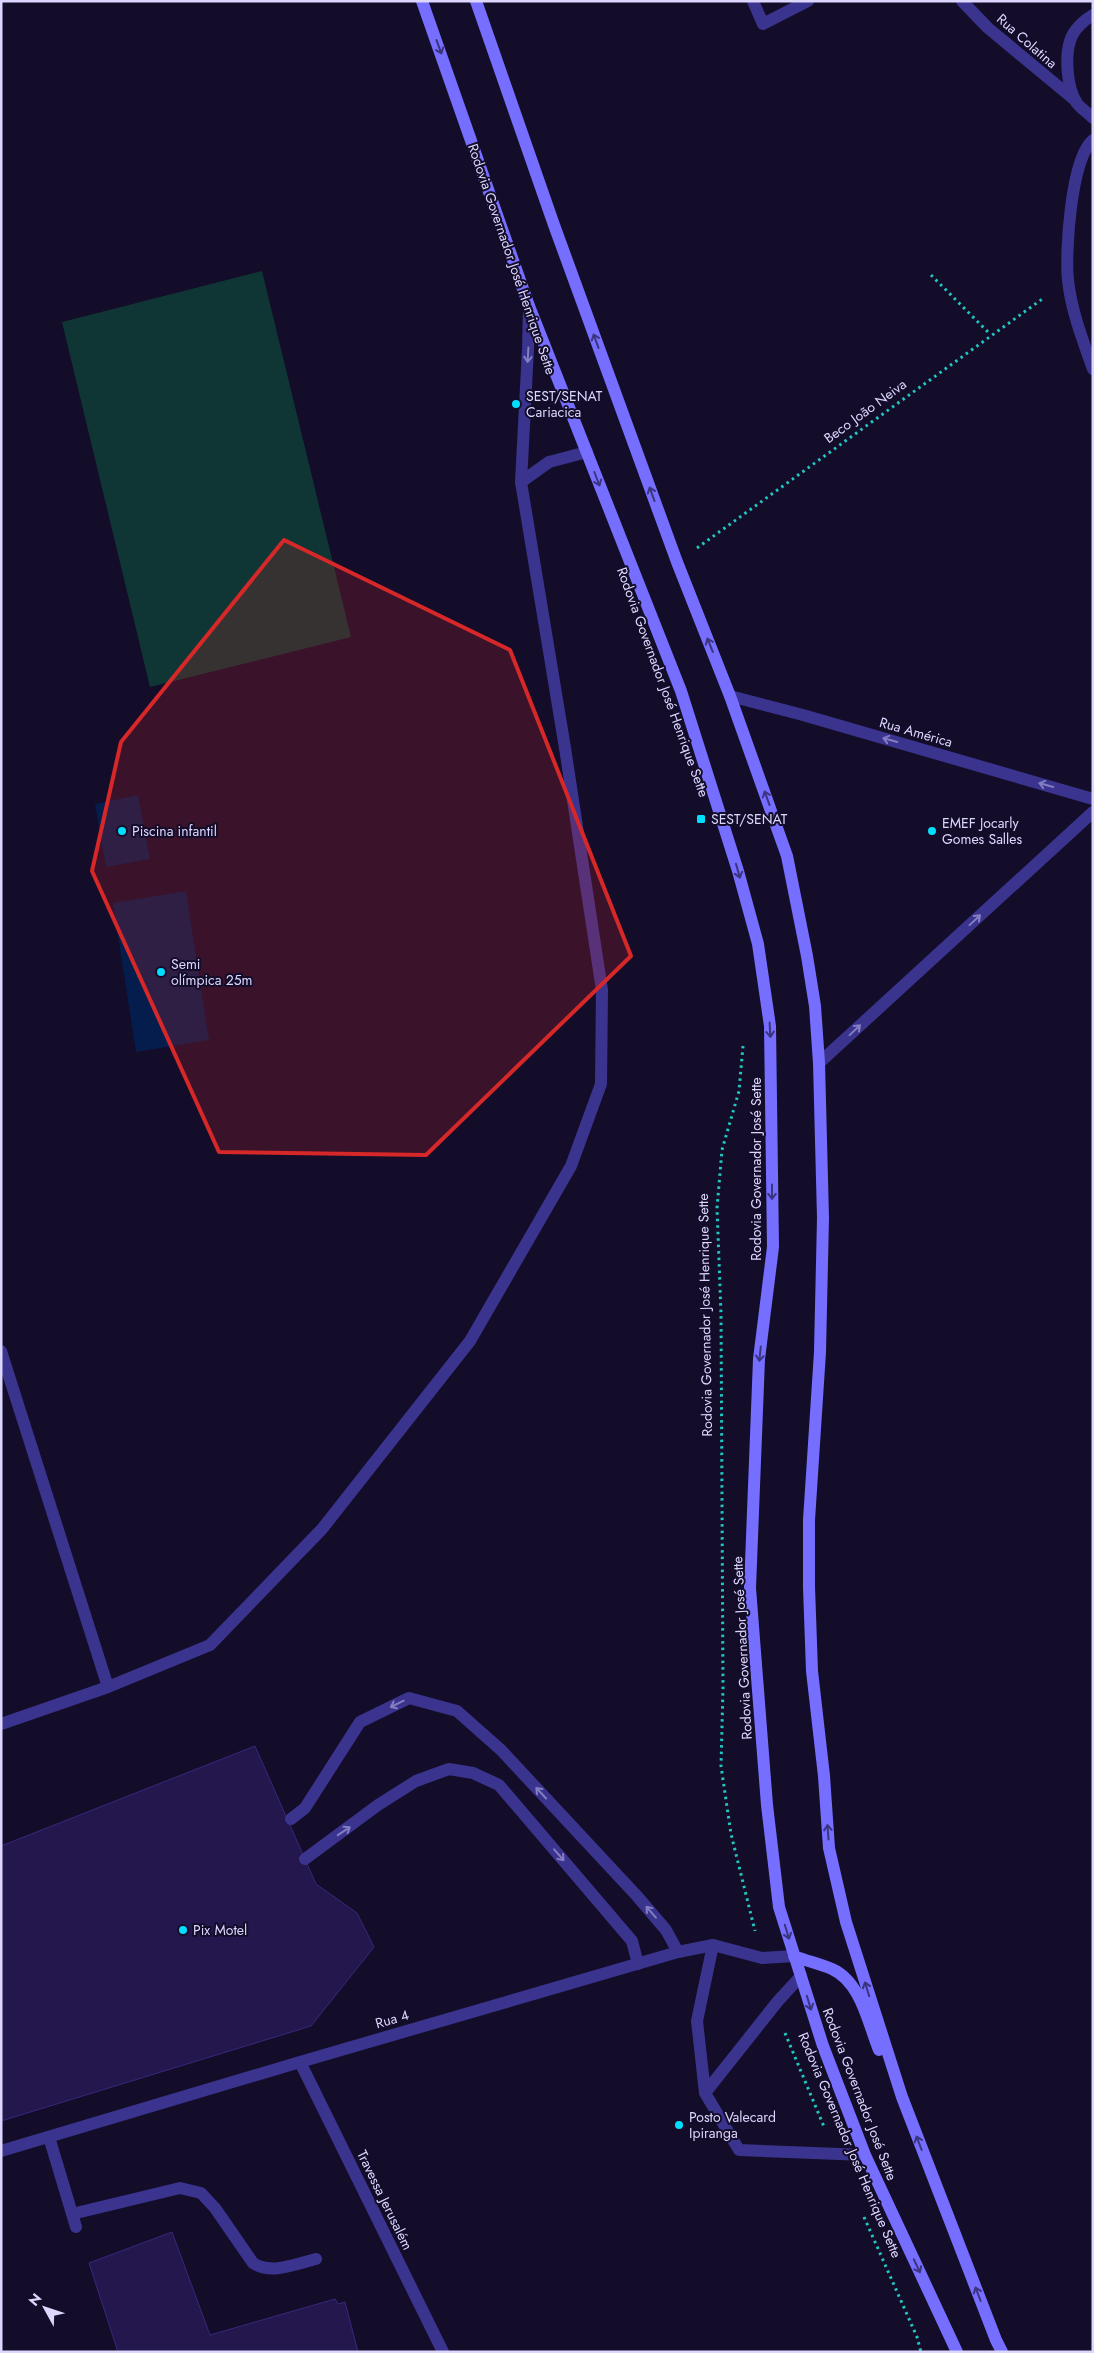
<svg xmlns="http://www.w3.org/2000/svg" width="1094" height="2353" viewBox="0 0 1094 2353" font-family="Jost,sans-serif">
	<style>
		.green { fill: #103535 }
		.water { fill: #051d4c }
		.building { fill: #24174d; stroke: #3a277c }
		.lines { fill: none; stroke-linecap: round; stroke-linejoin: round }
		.path { stroke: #22c7c2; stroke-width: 3; stroke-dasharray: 2.5 4; stroke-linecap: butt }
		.service { stroke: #3a348e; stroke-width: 12 }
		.minor { stroke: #3a348e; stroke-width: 12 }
		.secondary { stroke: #766eff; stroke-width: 12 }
		.oneway { stroke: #3b347f }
		.oneway2 { stroke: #837dc1 }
		.marked { fill: #d62828; fill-opacity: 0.2; stroke: #d62828; stroke-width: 4; stroke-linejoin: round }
		.poi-dot { fill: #03deff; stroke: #130d2a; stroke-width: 2 }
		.labels { text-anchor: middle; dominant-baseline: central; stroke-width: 4; stroke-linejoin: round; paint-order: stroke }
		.street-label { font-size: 14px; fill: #ddd7ff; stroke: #130d2a }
		.poi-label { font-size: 14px; fill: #ddd7ff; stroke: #130d2a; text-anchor: start }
	</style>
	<rect width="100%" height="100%" fill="#130d2a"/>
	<path class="green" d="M262,271L351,637L150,687L62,322Z"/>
	<path class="water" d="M138,795L150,859L106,867L95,804Z
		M186,891L209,1040L136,1052L113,903Z"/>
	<path class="building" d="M255,1746L316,1884L357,1913L374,1947L311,2026L1,2121V1846Z
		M172,2232L210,2335L335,2299L338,2304L345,2302L358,2352H118L89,2263Z"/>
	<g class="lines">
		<path class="path" d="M931,275L990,334
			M697,548L1045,297
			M743,1046L739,1091L722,1150L717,1208L721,1314L723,1688L721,1766L731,1834L755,1931
			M785,2033L825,2129
			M864,2217L917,2337L921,2352"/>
		<path class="service" d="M521,482L549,462L587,452
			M1,1351L108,1687
			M1,1724L108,1687L210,1645L322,1529L470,1341L571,1166L601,1084L602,990L565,748L521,482L528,349L529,306
			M291,1819L305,1808L360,1722L409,1698L457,1711L501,1750L637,1896L666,1930L678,1952
			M305,1859L378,1805L416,1781L449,1769L473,1773L499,1785L632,1941L638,1964
			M713,1945L697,2021L705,2093L739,2150L865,2155
			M705,2093L778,2001L801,1976
			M49,2137L76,2227
			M72,2214L180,2188L201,2193L215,2208L253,2263C271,2275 296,2264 316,2259"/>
		<path class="minor" d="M753,1L763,24L808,1
			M962,1L988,28L1076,101
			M1093,15C1084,20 1073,30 1070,41C1065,57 1067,87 1076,102C1080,108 1088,113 1093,118
			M1093,140C1071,157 1065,253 1068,280C1071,310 1083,341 1093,369
			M730,696L803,715L1093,799
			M819,1063L1093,812
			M300,2062L443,2352
			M1,2151L300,2062L678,1952L713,1945L762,1958L794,1956"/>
		<path class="secondary" d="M422,1L529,306L681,691L738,871L758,944L770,1026L773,1247L759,1359L750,1588L767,1805L779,1907L823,2046L865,2155L957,2352
			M476,1L554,225L677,562L730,696L787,856L807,956L815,1006L819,1063L823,1218L820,1352L809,1520V1587L812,1671L824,1776L829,1848L846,1922L902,2097L996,2340L1002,2352
			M794,1956C807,1961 820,1964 832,1969C861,1982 868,2023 879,2050"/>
	</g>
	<defs><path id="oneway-shaft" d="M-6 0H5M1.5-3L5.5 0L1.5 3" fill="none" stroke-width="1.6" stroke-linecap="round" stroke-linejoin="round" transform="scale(1.25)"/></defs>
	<g class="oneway">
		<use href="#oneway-shaft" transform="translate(439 47) rotate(70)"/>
		<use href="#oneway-shaft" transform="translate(596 341) rotate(-110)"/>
		<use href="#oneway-shaft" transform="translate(597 479) rotate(69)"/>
		<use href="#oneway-shaft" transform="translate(652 494) rotate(-110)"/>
		<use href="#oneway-shaft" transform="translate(710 645) rotate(-112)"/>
		<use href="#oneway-shaft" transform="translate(767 798) rotate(-110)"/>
		<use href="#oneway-shaft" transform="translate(738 871) rotate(74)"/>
		<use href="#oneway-shaft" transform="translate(770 1030) rotate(87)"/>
		<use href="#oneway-shaft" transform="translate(772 1192) rotate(90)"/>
		<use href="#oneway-shaft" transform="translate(760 1354) rotate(96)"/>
		<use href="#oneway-shaft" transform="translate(828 1832) rotate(-94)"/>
		<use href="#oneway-shaft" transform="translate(787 1932) rotate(73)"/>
		<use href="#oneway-shaft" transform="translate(867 1989) rotate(-107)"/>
		<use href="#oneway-shaft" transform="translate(809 2003) rotate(73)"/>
		<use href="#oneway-shaft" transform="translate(919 2143) rotate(-111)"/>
		<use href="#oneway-shaft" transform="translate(917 2266) rotate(65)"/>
		<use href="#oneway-shaft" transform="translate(978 2294) rotate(-111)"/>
	</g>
	<g class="oneway2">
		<use href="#oneway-shaft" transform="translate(528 355) rotate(93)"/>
		<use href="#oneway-shaft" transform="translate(890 740) rotate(-164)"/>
		<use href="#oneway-shaft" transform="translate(1046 785) rotate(-164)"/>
		<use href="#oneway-shaft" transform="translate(975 920) rotate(-43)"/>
		<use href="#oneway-shaft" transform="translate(855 1030) rotate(-43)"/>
		<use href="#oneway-shaft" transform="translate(397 1704) rotate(154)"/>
		<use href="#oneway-shaft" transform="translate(541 1793) rotate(-133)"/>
		<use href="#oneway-shaft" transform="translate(344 1831) rotate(-33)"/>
		<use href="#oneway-shaft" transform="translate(559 1855) rotate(49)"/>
		<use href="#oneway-shaft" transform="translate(651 1912) rotate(-131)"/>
	</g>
	<path class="marked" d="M284,540L510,650L631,956L426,1155L219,1152L92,871L121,742Z"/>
	<g class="poi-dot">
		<circle cx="516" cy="404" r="5"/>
		<rect x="696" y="814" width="10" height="10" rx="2.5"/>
		<circle cx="122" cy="831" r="5"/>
		<circle cx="932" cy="831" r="5"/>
		<circle cx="161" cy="972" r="5"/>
		<circle cx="183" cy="1930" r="5"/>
		<circle cx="679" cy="2125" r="5"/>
	</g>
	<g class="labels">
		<g class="street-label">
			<text transform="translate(1027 41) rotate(41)">Rua Colatina</text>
			<text transform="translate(512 259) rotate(71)">Rodovia Governador José Henrique Sette</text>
			<text transform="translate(865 411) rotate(-36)">Beco João Neiva</text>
			<text transform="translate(663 682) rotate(70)">Rodovia Governador José Henrique Sette</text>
			<text transform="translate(916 732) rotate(16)">Rua América</text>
			<text transform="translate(756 1169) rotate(-90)">Rodovia Governador José Sette</text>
			<text transform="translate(705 1315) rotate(-91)">Rodovia Governador José Henrique Sette</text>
			<text transform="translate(742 1648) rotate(-93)">Rodovia Governador José Sette</text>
			<text transform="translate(392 2019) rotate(-16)">Rua 4</text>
			<text transform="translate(860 2094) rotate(69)">Rodovia Governador José Sette</text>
			<text transform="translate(850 2145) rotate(67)">Rodovia Governador José Henrique Sette</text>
			<text transform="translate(385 2200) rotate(64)">Travessa Jerusalém</text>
		</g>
		<g class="poi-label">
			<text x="526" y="396">SEST/SENAT<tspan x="526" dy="16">Cariacica</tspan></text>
			<text x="711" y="819">SEST/SENAT</text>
			<text x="942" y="823">EMEF Jocarly<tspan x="942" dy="16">Gomes Salles</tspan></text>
			<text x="132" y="831">Piscina infantil</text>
			<text x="171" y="964">Semi<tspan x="171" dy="16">olímpica 25m</tspan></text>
			<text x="193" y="1930">Pix Motel</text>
			<text x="689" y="2117">Posto Valecard<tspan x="689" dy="16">Ipiranga</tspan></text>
		</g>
	</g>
	<rect width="1094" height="2353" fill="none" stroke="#ddd7ff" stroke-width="5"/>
	<g transform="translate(45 2308) rotate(310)" stroke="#130d2a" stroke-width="4" paint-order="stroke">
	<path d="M0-4L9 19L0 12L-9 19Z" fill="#ddd7ff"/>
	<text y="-8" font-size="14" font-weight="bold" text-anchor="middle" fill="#ddd7ff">N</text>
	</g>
</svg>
